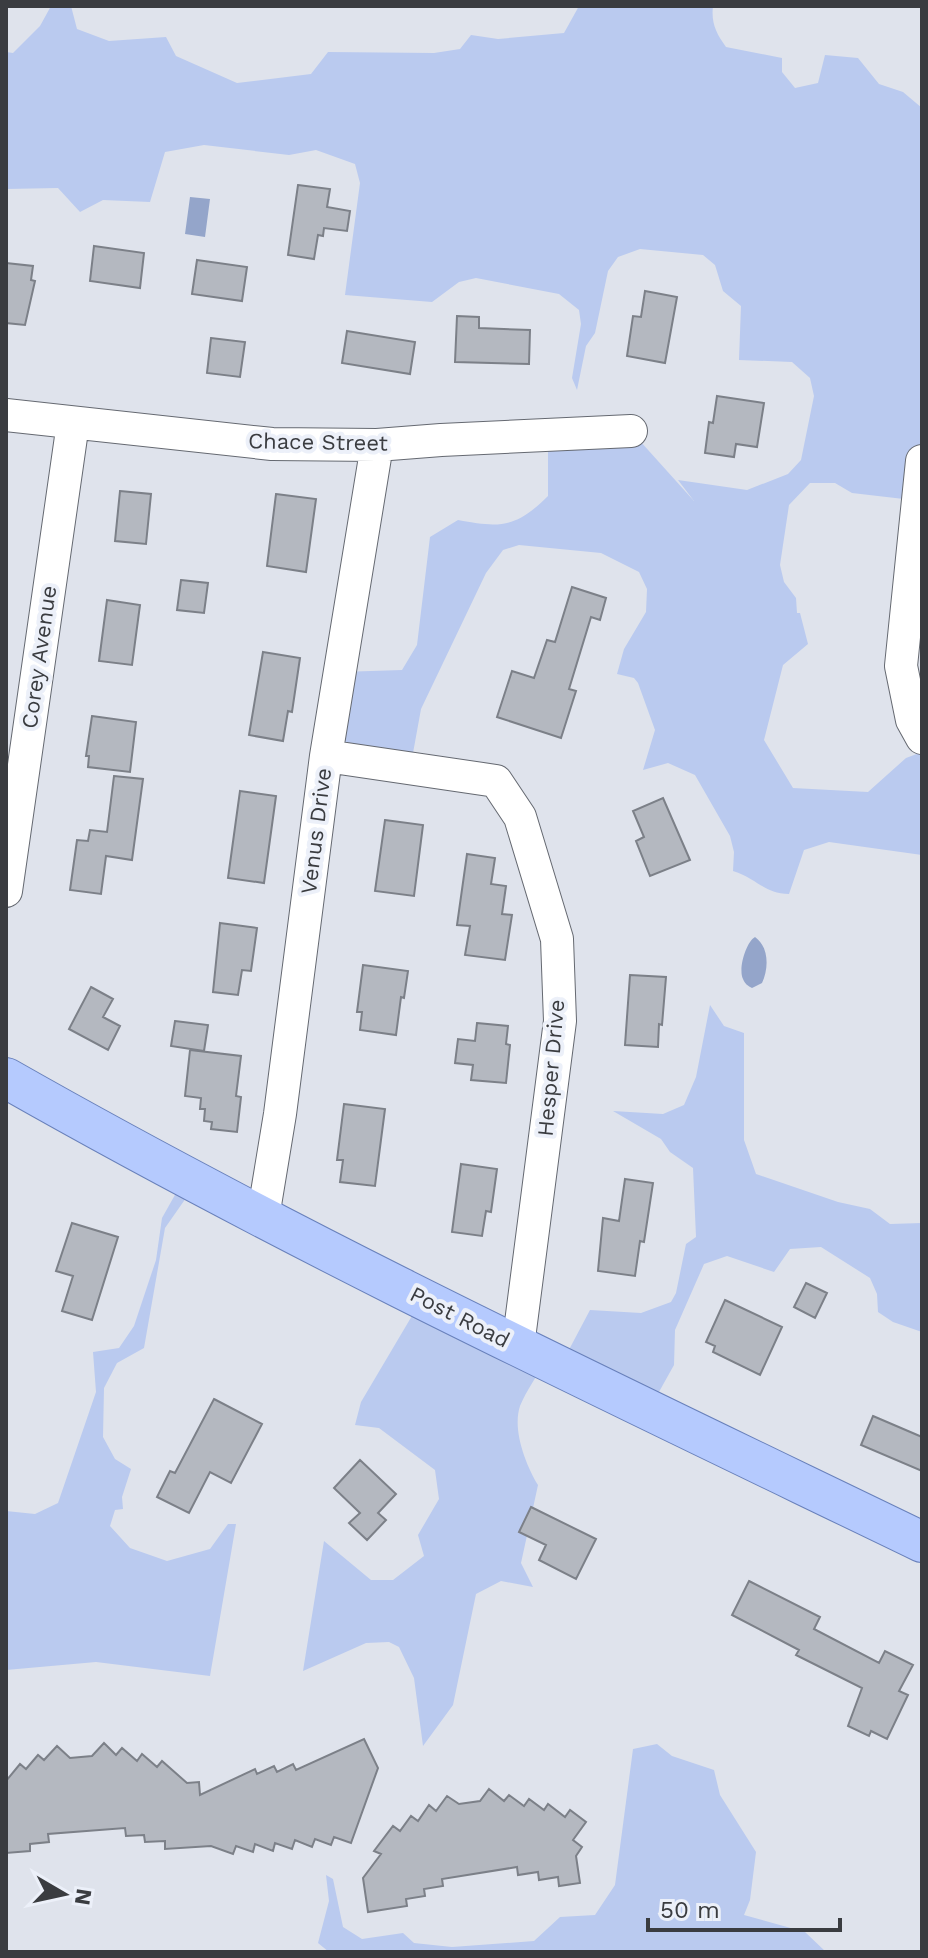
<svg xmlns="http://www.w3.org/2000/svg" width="928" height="1958" viewBox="0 0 928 1958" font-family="'Work Sans',sans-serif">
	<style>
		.green { fill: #bacaef }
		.water { fill: #94a5ca }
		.building { fill: #b4b8c0; stroke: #7c8088; stroke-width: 2 }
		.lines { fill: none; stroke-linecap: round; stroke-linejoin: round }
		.minor-casing { stroke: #656971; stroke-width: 34 }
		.major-casing { stroke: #6981bb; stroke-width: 42 }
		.minor { stroke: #fff; stroke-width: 32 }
		.major { stroke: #b5cafe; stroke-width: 40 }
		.labels { text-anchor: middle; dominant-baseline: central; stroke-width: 8; stroke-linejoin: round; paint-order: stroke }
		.street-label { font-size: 22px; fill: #3a3c40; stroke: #ecf0f9 }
	</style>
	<rect width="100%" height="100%" fill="#dfe3ec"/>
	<path class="green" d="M51,6H71L77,29L109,41L166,37L176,56L237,83L311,74L328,52L434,53L460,49L471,35L498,39L564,33L579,6H713C711,23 716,33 726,47L782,58V72L795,88L818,83L825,55L858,58L879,84L903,92L922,108L921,501L852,493L835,483H810L789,505L780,565L784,582L796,598L797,613H800L808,644L783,665L764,740L793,788L868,792L906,758L922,752V855L829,842L804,850L789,894C763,893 758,879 733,871L734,852L730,836L695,775L668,763L643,770L655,730L638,683L634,678L617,674L624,649L646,612L647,589L639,572L601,553L519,545L503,550L486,573L421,709L411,764L329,752L340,672L402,670L417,645L430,537L458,520C500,528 516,528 548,496V437L631,431L694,501L678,480L747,490L788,474L801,460L814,396L810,378L792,362L739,360L741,306L723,291L715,265L703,255L640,249L618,257L608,271L595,333L586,346L577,390L572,378L581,324L579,310L559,294L476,278L459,282L432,302L345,295L360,183L355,164L316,150L289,155L204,145L165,152L150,202L103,200L80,212L58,188L6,189V52L13,53L40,26Z
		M710,1005L724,1026L744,1033V1140L756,1174L838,1202L870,1209L890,1224L922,1223V1332L893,1322L878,1312L877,1294L870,1278L821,1247L790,1249L774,1272L727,1256L704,1264L675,1330L674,1365L650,1408L563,1361L590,1310L641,1313L671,1302L676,1293L686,1244L696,1237L693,1168L670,1152L661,1139L613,1111L663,1114L684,1105L696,1077Z
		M185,1177L193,1188L165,1228L144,1348L117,1363L104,1388L103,1437L115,1459L131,1469L122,1497L123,1509L115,1510L110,1526L130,1548L167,1561L210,1549L228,1524H236L210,1676L96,1662L6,1670V1511L35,1514L58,1503L96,1392L93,1352L119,1348L134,1326L156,1260L162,1218Z
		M419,1304L545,1362C537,1376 526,1391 520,1406C512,1430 526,1465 538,1485L521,1563L533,1587L501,1581L476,1594L453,1705L423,1746L414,1678L399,1647L389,1642L366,1643L303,1671L324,1541L371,1580H393L424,1556L418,1535L439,1499L435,1470L379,1428L355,1425L361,1402Z
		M657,1744L672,1756L714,1770L720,1795L756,1852L750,1900L744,1915L805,1932L826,1952H329L318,1943L329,1901L326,1875L333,1879L343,1927L362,1939L403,1933L414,1943L452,1947L534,1941L560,1917L595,1915L615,1885L633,1749Z"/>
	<path class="water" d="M190,197L210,199L205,237L185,234Z
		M755,937C769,947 769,968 762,983L752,988C748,986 745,984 743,979C738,969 746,942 755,937Z"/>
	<path class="building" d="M298,185L330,189L327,207L350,211L347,231L324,228L323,236L318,235L314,259L288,255Z
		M94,246L144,253L140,288L90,281Z
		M197,260L247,267L242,301L192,294Z
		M6,263L33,266L31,280L35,281L25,325L6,323Z
		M645,291L677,297L665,363L627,356L633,316L641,317Z
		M457,316L479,317V328L530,330L529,364L455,362Z
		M347,331L415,342L410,374L342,363Z
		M211,338L245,342L240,377L207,373Z
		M717,396L764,403L757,447L736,444L734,457L705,453L709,422L713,423Z
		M120,491L151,494L146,544L115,541Z
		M276,494L316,499L306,572L267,566Z
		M181,580L208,583L204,613L177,610Z
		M572,587L606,598L600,620L591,617L569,689L576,691L561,738L497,717L512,671L534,678L547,640L555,642Z
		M107,600L140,605L132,665L99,661Z
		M263,652L300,658L292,712L288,711L283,741L249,735Z
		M92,716L136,722L130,772L88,767L89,756H86Z
		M114,776L143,779L132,860L106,856L101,894L70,890L77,840L88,841L90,830L107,832Z
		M240,791L276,796L264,883L228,878Z
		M663,798L690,860L650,876L636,841L644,837L633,811Z
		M385,820L423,825L414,896L375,891Z
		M467,854L495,858L491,884L506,886L502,914L512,915L505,960L465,955L470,926L457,925Z
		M220,923L257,928L251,971L242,970L238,995L213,992Z
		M363,965L408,971L404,998L401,997L396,1035L360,1030L362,1012H357Z
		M630,975L666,977L662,1025L659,1024L658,1047L625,1045Z
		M91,987L113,999L103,1017L120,1026L108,1050L69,1029Z
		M175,1021L208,1025L204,1051L171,1046Z
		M477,1023L508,1026L506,1044L510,1045L506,1083L471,1080L473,1065L455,1063L458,1039L475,1041Z
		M190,1050L241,1056L236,1096L241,1097L237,1132L211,1129L212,1122L204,1121L205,1109H200L201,1098L185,1096Z
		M344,1104L385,1109L375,1186L340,1182L343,1160H337Z
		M461,1164L497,1169L491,1212L486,1211L482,1236L452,1232Z
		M625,1179L653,1183L644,1242L640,1241L635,1276L598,1271L603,1218L619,1221Z
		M72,1223L118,1237L92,1320L62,1311L73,1276L56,1271Z
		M806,1283L827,1293L815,1318L794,1307Z
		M725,1300L782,1327L760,1375L713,1352L715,1346L706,1342Z
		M214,1399L262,1424L231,1483L210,1472L189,1513L157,1497L170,1471L175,1473Z
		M873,1416L922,1437V1471L861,1445Z
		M360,1460L396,1494L378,1513L386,1520L367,1540L349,1523L360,1513L334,1488Z
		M531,1507L596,1539L576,1579L539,1560L546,1545L519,1532Z
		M749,1581L820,1617L814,1629L879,1663L885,1651L913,1665L899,1691L908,1695L887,1739L871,1731L869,1736L848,1726L862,1688L796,1655L799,1650L732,1615Z
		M364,1739L378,1768L351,1843L334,1837L331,1845L315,1839L312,1847L295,1840L292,1849L275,1843L273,1851L255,1844L253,1852L236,1846L233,1854L211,1846L165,1849V1841L145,1842L144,1835L126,1836L125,1828L48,1834L49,1842L30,1844V1851L6,1853V1781L20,1764L26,1769L38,1755L44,1760L57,1746L70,1758L92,1756L104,1743L116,1755L122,1748L137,1761L142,1754L157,1767L162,1761L187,1783L199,1782L200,1795L255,1769L257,1774L274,1766L277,1772L293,1764L296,1770Z
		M489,1789L504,1801L509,1795L524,1806L529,1799L544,1810L548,1804L565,1817L570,1810L586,1822L573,1840L582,1847L576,1856L580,1883L559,1886L558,1877L539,1880L538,1872L518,1875L517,1867L442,1879L443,1886L424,1889L425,1896L406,1899L407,1906L368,1912L363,1878L381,1854L374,1851L393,1826L400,1831L411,1816L418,1821L429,1805L436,1811L447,1796L459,1804L480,1801Z"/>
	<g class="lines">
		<g class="minor-casing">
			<path id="minor" d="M6,415L272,444L377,445L441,440L631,431
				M922,461L901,666L912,720L922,738
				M326,756L496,781L520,817L557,939L560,1021L518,1346
				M6,891L73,423
				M263,1217L280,1114L326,756L377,445"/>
		</g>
		<g class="major-casing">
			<path id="major" d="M6,1078C303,1247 614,1393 922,1542"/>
		</g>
		<use href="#minor" class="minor"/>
		<use href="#major" class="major"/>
	</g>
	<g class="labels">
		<g class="street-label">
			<text transform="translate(318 442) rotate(1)">Chace Street</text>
			<text transform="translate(39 657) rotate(-82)">Corey Avenue</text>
			<text transform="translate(316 831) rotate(-83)">Venus Drive</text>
			<text transform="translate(551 1068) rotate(-85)">Hesper Drive</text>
			<text transform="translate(460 1317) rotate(27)">Post Road</text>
		</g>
	</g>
	<rect width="928" height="1958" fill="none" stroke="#3a3c40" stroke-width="16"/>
	<g transform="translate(64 1894) rotate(99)" stroke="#ecf0f9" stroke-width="6" paint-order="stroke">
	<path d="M0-6L14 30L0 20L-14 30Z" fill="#3a3c40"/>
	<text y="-12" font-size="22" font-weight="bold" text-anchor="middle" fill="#3a3c40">N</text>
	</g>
	<path d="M648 1918v12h192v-12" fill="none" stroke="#3a3c40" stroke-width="4"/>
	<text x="660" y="1918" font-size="24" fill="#3a3c40" stroke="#ecf0f9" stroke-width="6" paint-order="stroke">50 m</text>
</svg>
